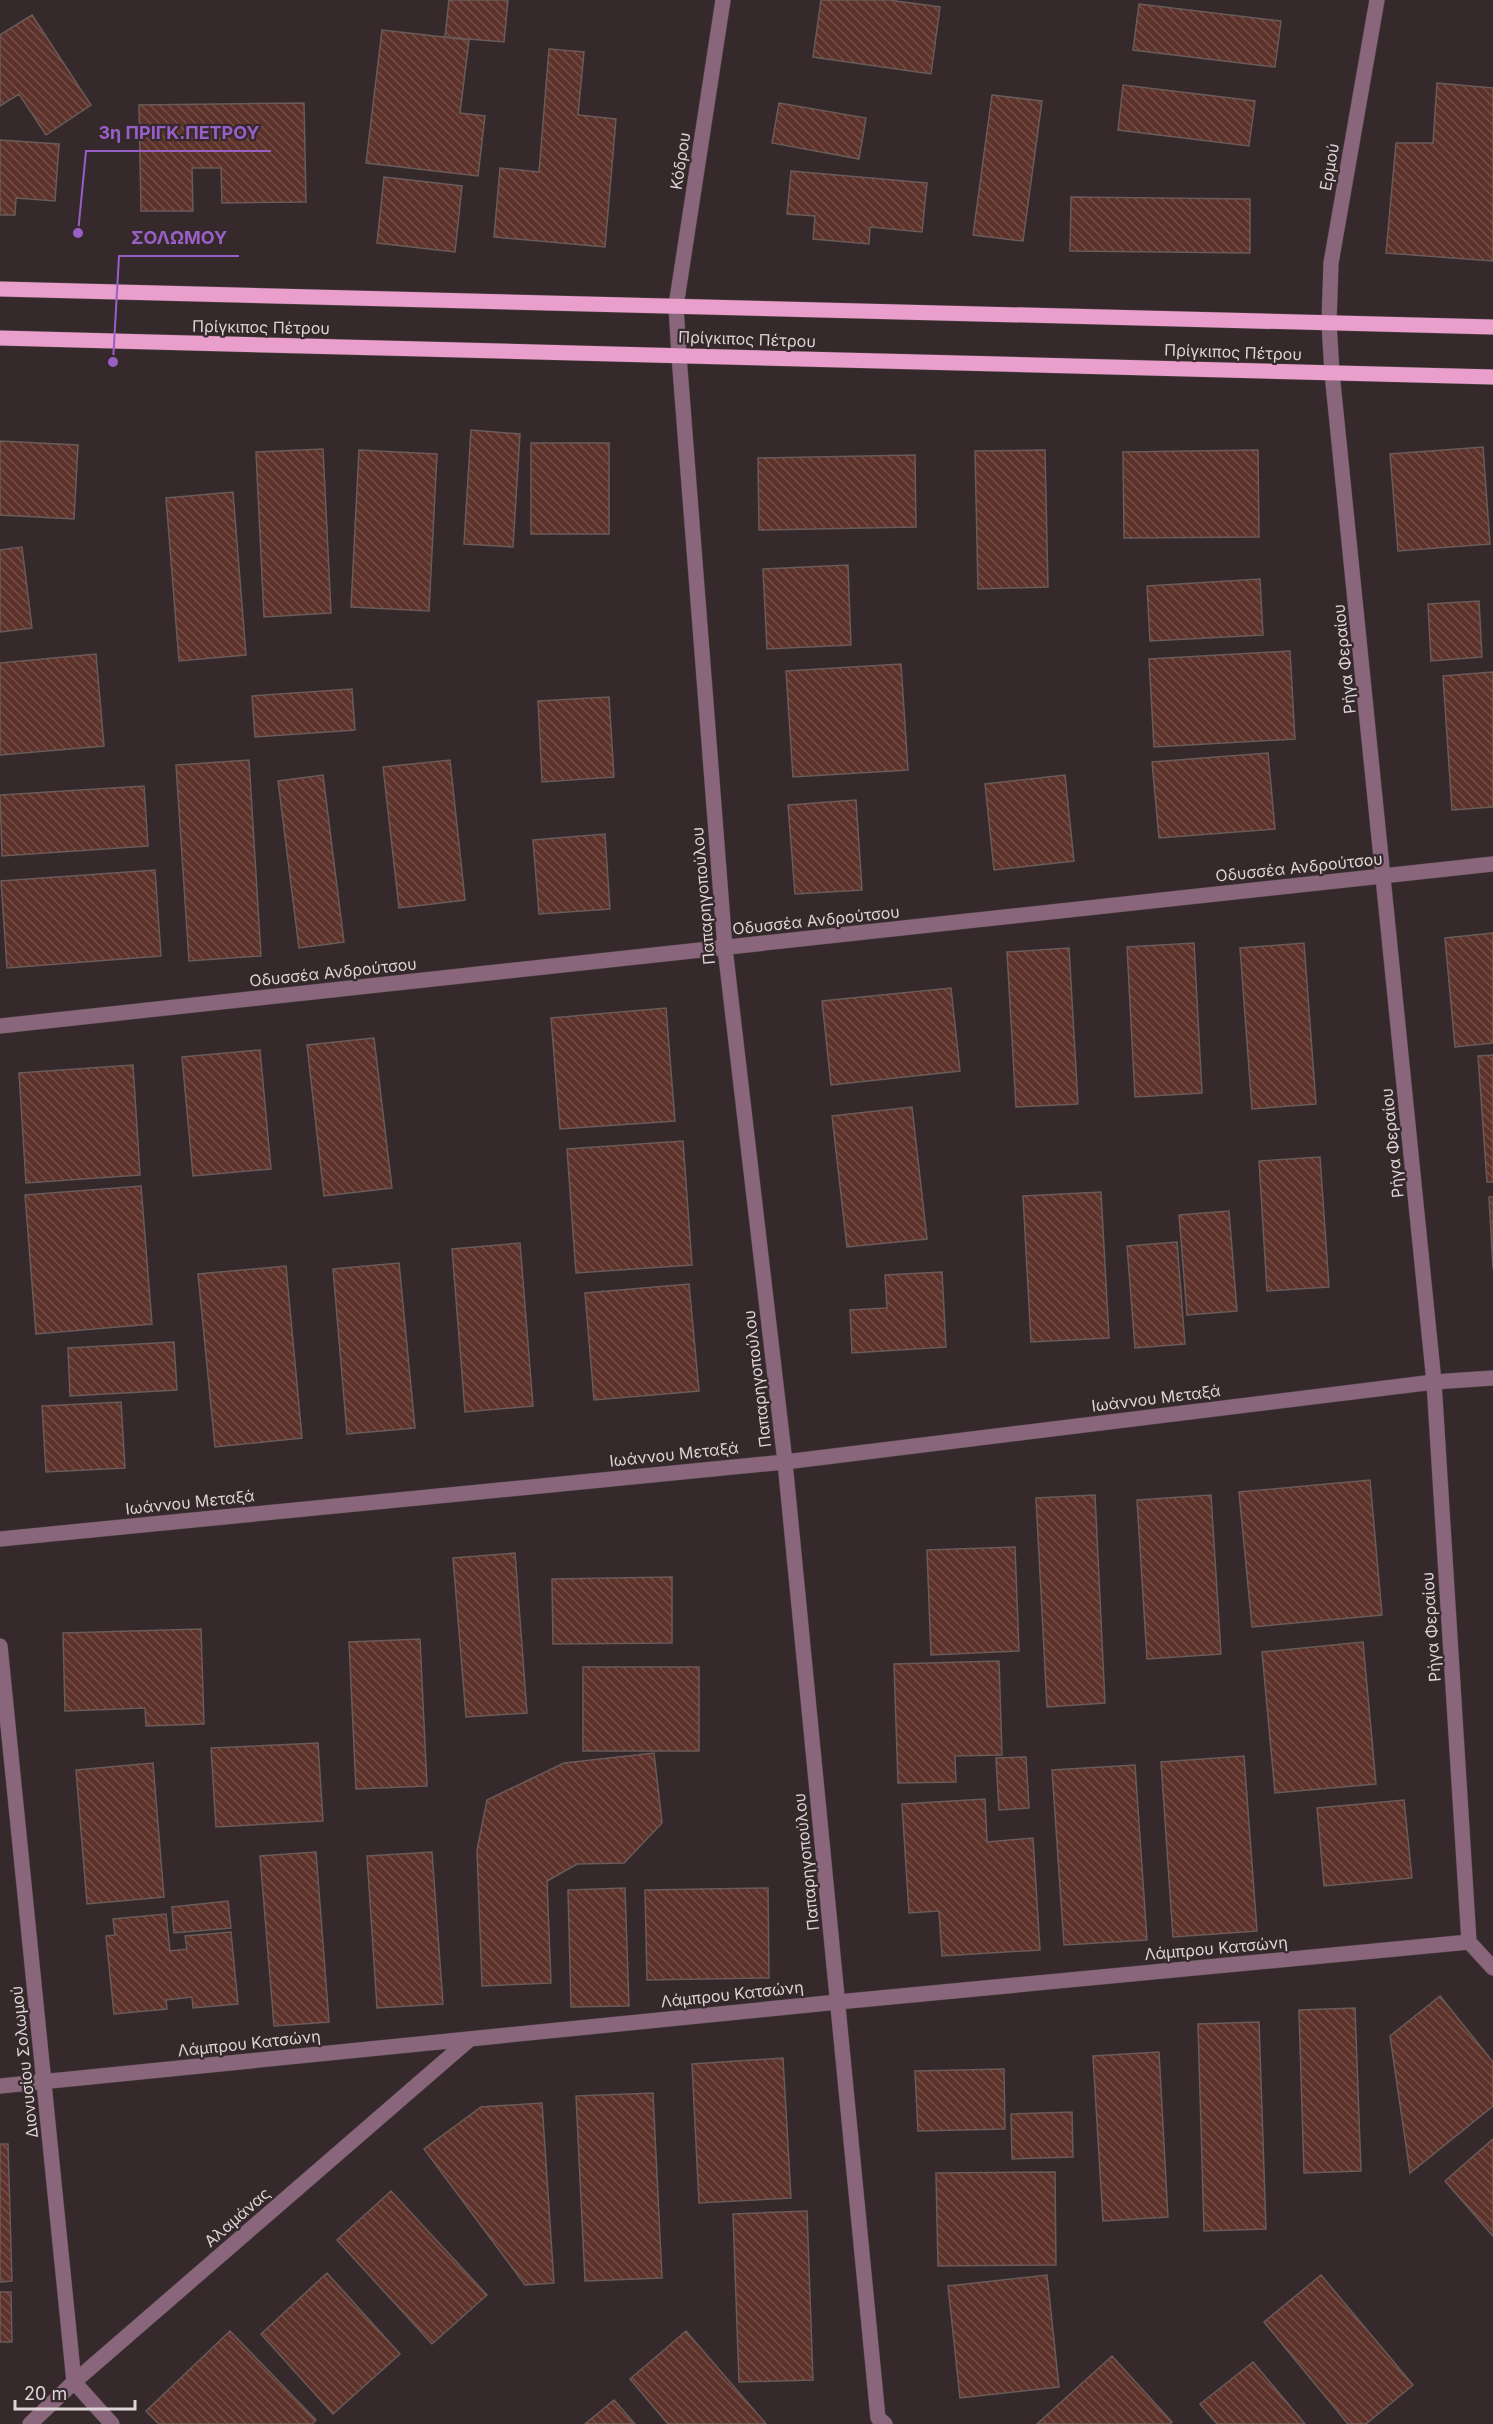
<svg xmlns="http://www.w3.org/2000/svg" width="1493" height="2424" viewBox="0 0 1493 2424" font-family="Inter,sans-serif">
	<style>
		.building { fill: url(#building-back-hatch); stroke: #685b58; stroke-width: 1.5 }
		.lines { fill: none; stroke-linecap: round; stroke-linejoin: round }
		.minor-casing { stroke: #504546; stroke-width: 16 }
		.major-casing { stroke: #504546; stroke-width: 16 }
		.minor { stroke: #8a667c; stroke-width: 15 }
		.major { stroke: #e99ecb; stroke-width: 15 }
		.labels { text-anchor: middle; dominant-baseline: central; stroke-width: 4.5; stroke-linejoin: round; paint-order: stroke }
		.street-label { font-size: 16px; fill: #ddd5d6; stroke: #35292b }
		.leader { fill: none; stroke: #985fc6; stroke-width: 2 }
		.callout-dot { fill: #985fc6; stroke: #35292b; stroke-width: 2 }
		.callout-label { font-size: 18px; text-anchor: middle; font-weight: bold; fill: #985fc6; stroke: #35292b; stroke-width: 4.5; stroke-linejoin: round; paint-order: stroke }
	</style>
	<defs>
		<pattern id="building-back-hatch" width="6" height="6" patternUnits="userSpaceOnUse" patternTransform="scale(1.5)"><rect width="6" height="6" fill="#5d322b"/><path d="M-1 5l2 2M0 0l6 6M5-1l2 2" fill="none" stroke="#744f49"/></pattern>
	</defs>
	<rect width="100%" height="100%" fill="#35292b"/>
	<path class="building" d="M449,0H508L504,42L445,37Z
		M821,0H889L940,7L931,74L813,57Z
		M1139,4L1281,21L1275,67L1133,50Z
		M32,15L91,105L46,135L19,94L0,106V35Z
		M382,30L469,40L460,113L485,116L478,176L366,163Z
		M549,49L584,52L578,115L616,119L605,247L494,237L500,168L539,172Z
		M1437,83L1493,88V261L1386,253L1396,143H1433Z
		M1123,85L1255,101L1249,146L1118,130Z
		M992,95L1042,101L1023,241L973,235Z
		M304,103L306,202L222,203L221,168H192L193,211H141L139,105Z
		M779,103L866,118L859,159L772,143Z
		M0,140L59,144L55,201L16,198L15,215H0Z
		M791,171L927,183L922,232L870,227L869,244L813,239L815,216L787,214Z
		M384,177L462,186L455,252L377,243Z
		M1071,197L1250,199V253L1070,251Z
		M471,430L520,434L513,547L464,544Z
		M0,441L78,445L74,519L0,515Z
		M531,443H609V534H531Z
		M1483,447L1490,544L1398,551L1390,454Z
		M323,449L331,613L264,617L256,452Z
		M359,450L437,454L429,611L351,607Z
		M1045,450L1048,587L978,589L975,451Z
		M1258,450L1259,537L1124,538L1123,452Z
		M915,455L916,527L759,530L758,458Z
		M233,492L246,655L179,661L166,498Z
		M22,547L32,628L0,632V550Z
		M848,565L851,645L767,649L763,569Z
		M1260,579L1263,635L1150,641L1147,586Z
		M1479,601L1482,657L1431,661L1428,604Z
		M1290,651L1295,739L1154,747L1149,659Z
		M96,654L104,746L0,755V663Z
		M901,664L908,770L793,777L786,671Z
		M1493,672V807L1452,810L1443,676Z
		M352,689L355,730L255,737L252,696Z
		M609,697L614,777L542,782L538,701Z
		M1268,753L1275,829L1159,838L1152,762Z
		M249,760L261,956L189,961L176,765Z
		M450,760L465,900L399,908L383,767Z
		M323,775L344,942L299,948L278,781Z
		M1065,775L1074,861L994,870L985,784Z
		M144,786L148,846L2,856L0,795Z
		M856,800L862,890L795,894L788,805Z
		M605,834L610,909L539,914L533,840Z
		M155,870L161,956L7,968L1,881Z
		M1493,933V1043L1455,1047L1445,938Z
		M1194,943L1202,1093L1135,1097L1127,947Z
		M1304,943L1316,1104L1252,1109L1240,948Z
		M1069,948L1078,1104L1016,1107L1007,952Z
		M951,988L960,1071L831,1085L822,1001Z
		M666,1008L675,1121L560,1129L551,1018Z
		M374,1038L392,1188L324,1196L307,1045Z
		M260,1050L271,1169L193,1176L182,1057Z
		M1493,1055V1182H1487L1478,1056Z
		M133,1065L140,1175L26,1183L19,1073Z
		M912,1107L927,1239L847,1247L832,1116Z
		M683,1141L692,1265L576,1273L567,1149Z
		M1320,1157L1329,1287L1267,1291L1259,1161Z
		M141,1186L152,1324L36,1334L25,1195Z
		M1101,1192L1109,1338L1031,1342L1023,1196Z
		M1489,1197H1493V1269Z
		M1229,1211L1237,1311L1187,1315L1179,1215Z
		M1177,1242L1185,1344L1135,1348L1127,1246Z
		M520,1243L533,1406L465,1412L452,1249Z
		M399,1263L415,1428L347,1434L333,1269Z
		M286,1266L302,1438L215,1447L198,1274Z
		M942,1272L946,1347L852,1353L850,1310L887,1308L885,1275Z
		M689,1284L699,1391L594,1400L585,1293Z
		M174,1342L177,1390L70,1396L68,1348Z
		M121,1402L125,1468L46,1472L42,1406Z
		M1370,1480L1382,1615L1252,1627L1239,1492Z
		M1095,1495L1105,1703L1047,1707L1036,1498Z
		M1211,1495L1221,1654L1147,1659L1137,1500Z
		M1015,1547L1019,1651L931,1655L927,1550Z
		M515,1553L527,1713L466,1717L453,1558Z
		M672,1577V1643L553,1644L552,1579Z
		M201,1629L204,1724L146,1726L145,1708L65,1711L63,1633Z
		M420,1639L427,1786L356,1789L349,1642Z
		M1363,1642L1376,1784L1275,1793L1262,1652Z
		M999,1661L1002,1755L955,1756L956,1782L898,1783L894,1664Z
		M583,1667H699V1751H583Z
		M318,1743L323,1821L216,1827L211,1748Z
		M654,1753L662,1823L624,1863L577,1864L547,1881L551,1983L482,1986L477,1850L487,1800L564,1763Z
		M1244,1756L1257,1931L1173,1937L1161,1762Z
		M1026,1757L1029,1808L999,1810L996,1758Z
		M153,1763L164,1897L87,1904L76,1770Z
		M1135,1765L1147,1940L1064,1945L1052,1770Z
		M985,1799L987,1842L1033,1838L1040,1950L942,1956L939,1911L909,1913L902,1804Z
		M1404,1800L1412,1878L1324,1886L1317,1808Z
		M316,1852L329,2022L274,2026L260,1856Z
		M432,1852L443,2004L377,2008L367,1856Z
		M625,1888L629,2006L571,2007L568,1890Z
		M768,1888L769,1978L647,1980L645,1890Z
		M228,1901L231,1928L174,1933L172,1907Z
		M166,1914L170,1951L187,1949L185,1936L231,1932L238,2004L193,2008L192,1997L166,2000L167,2009L114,2014L106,1936L115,1935L113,1919Z
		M1440,1996L1493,2062V2106L1410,2173L1390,2036Z
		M1355,2008L1361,2171L1304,2173L1299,2010Z
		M1259,2022L1266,2229L1204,2231L1198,2024Z
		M1159,2052L1168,2217L1103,2221L1093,2056Z
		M783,2058L791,2198L699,2203L692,2064Z
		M1004,2069L1005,2129L918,2131L915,2071Z
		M653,2093L662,2278L585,2281L576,2096Z
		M542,2103L554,2283L525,2285L424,2149L481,2107Z
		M1072,2112L1073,2157L1012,2159L1011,2114Z
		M1493,2139V2236L1445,2181Z
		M0,2144H8L12,2281L0,2282Z
		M1055,2172L1056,2265L938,2266L936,2173Z
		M391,2191L487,2295L432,2344L337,2240Z
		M807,2211L813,2380L739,2382L733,2214Z
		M327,2273L400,2354L333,2414L261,2334Z
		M1047,2275L1059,2387L960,2398L948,2286Z
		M1321,2275L1413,2385L1366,2424H1348L1264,2322Z
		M0,2292H11L12,2342H0Z
		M230,2331L316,2420L312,2424H159L146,2411Z
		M686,2331L766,2424H668L630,2379Z
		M1112,2356L1172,2422L1170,2424H1037Z
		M1253,2362L1305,2424H1217L1200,2404Z
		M614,2400L635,2424H585Z"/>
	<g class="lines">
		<g class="minor-casing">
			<path id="minor" d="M723,0L676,306L679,356L725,948L785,1462L878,2418L885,2424
				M1377,0L1331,263L1329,323L1332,373L1434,1382L1469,1942
				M0,1026L1493,864
				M0,1539L785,1462L1434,1382L1493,1378
				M0,1646L74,2382L112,2424
				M1469,1942L1493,1968
				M0,2086L838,2002L1469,1942
				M30,2424L74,2382L470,2039"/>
		</g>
		<g class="major-casing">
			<path id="major" d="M0,289L1493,327
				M0,338L1493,377"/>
		</g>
		<use href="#minor" class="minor"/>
		<use href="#major" class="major"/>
	</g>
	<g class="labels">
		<g class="street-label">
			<text transform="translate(680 161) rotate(-81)">Κόδρου</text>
			<text transform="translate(1329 167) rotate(-80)">Ερμού</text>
			<text transform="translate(261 327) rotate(1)">Πρίγκιπος Πέτρου</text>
			<text transform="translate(747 339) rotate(2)">Πρίγκιπος Πέτρου</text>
			<text transform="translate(1233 352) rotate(2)">Πρίγκιπος Πέτρου</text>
			<text transform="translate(1344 659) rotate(-96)">Ρήγα Φεραίου</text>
			<text transform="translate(1299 867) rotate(-6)">Οδυσσέα Ανδρούτσου</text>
			<text transform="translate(703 896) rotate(-95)">Παπαρηγοπούλου</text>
			<text transform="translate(816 920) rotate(-6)">Οδυσσέα Ανδρούτσου</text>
			<text transform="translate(333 972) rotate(-6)">Οδυσσέα Ανδρούτσου</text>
			<text transform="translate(1392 1143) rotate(-96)">Ρήγα Φεραίου</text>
			<text transform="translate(757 1379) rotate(-97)">Παπαρηγοπούλου</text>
			<text transform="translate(1156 1398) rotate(-7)">Ιωάννου Μεταξά</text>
			<text transform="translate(674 1454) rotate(-6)">Ιωάννου Μεταξά</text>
			<text transform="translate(190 1502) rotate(-6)">Ιωάννου Μεταξά</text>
			<text transform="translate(1431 1627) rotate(-94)">Ρήγα Φεραίου</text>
			<text transform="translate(806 1862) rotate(-96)">Παπαρηγοπούλου</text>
			<text transform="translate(1216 1948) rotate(-5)">Λάμπρου Κατσώνη</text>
			<text transform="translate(732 1994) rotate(-6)">Λάμπρου Κατσώνη</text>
			<text transform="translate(249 2043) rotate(-6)">Λάμπρου Κατσώνη</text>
			<text transform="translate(24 2062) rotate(-96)">Διονυσίου Σολωμού</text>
			<text transform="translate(237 2217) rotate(-41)">Αλαμάνας</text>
		</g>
	</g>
	<path class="leader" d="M78 233L86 151H271M113 362L119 256H239"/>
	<g class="callout-dot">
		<circle cx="78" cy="233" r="6"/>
		<circle cx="113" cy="362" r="6"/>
	</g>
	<g class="callout-label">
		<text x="179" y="139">3η ΠΡΙΓΚ.ΠΕΤΡΟΥ</text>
		<text x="179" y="244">ΣΟΛΩΜΟΥ</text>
	</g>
	<path d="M15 2400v9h120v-9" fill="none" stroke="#ddd5d6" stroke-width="3"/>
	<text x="24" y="2400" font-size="18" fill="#ddd5d6" stroke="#35292b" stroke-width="4.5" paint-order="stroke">20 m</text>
</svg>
